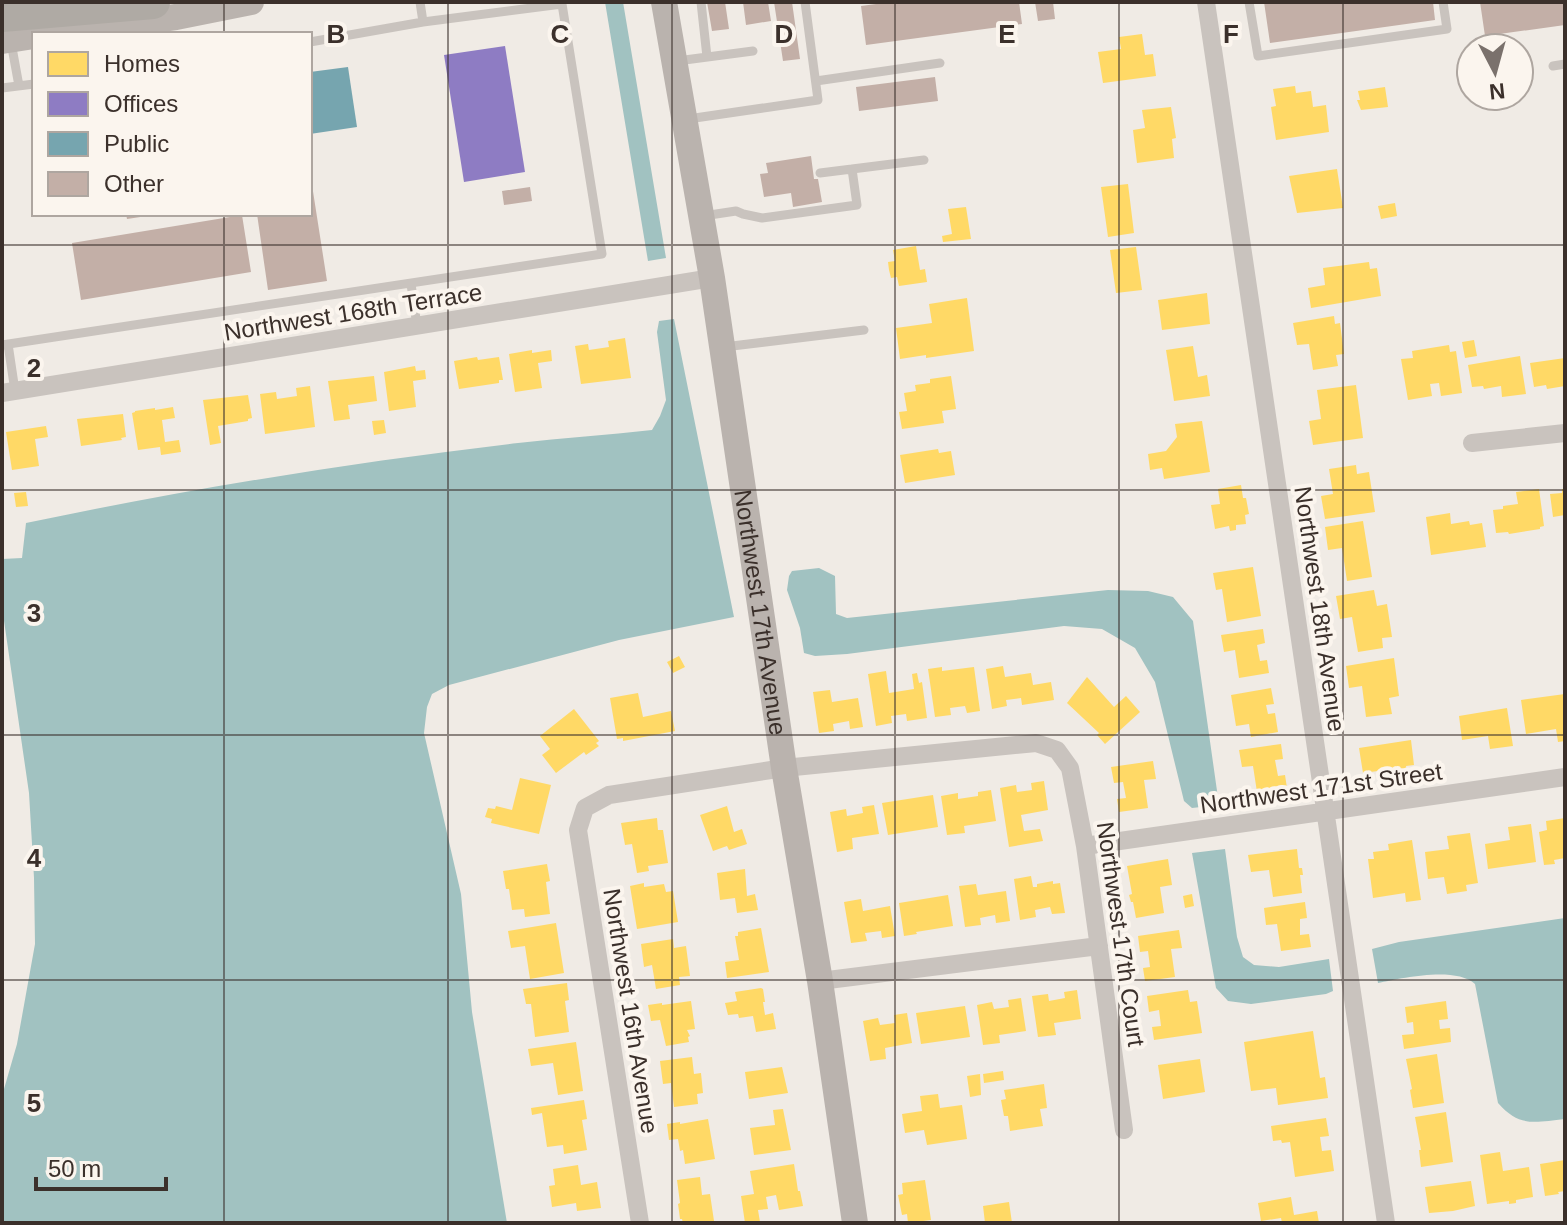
<svg xmlns="http://www.w3.org/2000/svg" width="1567" height="1225" viewBox="0 0 1567 1225" font-family="Arial,sans-serif">
	<style>
		.water { fill: #a1c2c1 }
		.homes { fill: #ffd966 }
		.offices { fill: #8e7cc3 }
		.public { fill: #76a5af }
		.building { fill: #c3afa7 }
		.lines { fill: none; stroke-linecap: round; stroke-linejoin: round }
		.lane { stroke: #c9c3be; stroke-width: 9 }
		.street { stroke: #c9c3be; stroke-width: 18 }
		.secondary { stroke: #bab3ae; stroke-width: 26 }
		.highway { stroke: #afaaa4; stroke-width: 34 }
		.grid { fill: none; stroke: #3b302b; stroke-width: 2; stroke-opacity: 0.55 }
		.labels { text-anchor: middle; dominant-baseline: central; stroke-width: 8; stroke-linejoin: round; paint-order: stroke }
		.street-label { font-size: 24px; fill: #3b302b; stroke: #fbf5ee }
		.grid-label { font-size: 26px; text-anchor: middle; font-weight: bold; fill: #3b302b; stroke: #fbf5ee; stroke-width: 8; stroke-linejoin: round; paint-order: stroke }
	</style>
	<rect width="100%" height="100%" fill="#f0ebe5"/>
	<path class="water" d="M605,2H623L666,258L648,261Z
		M674,319L734,617L619,640L449,685L432,694L427,707L424,733L461,894L472,1012L507,1223H2V1096L17,1044L35,944L34,878L29,793L2,607V559L22,558L26,523C188,489 353,462 518,443C563,438 607,435 652,430L660,416L666,400L657,332L659,321Z
		M819,568L835,576L836,614L847,618L1108,590L1148,591L1173,597L1193,621L1219,805L1192,808L1184,801L1155,682L1135,648L1102,629L1064,626L847,654L815,656L804,653L800,628L787,590L789,576L792,571Z
		M1225,849L1237,937L1243,957L1254,965L1279,967L1329,959L1333,991L1326,994L1251,1004L1228,1001L1216,988L1192,853Z
		M1565,918V1119C1535,1122 1520,1128 1498,1103L1475,984C1456,966 1401,978 1378,983L1372,949L1399,942Z"/>
	<path class="homes" d="M1142,34L1145,55L1153,54L1156,76L1103,83L1098,52L1121,49L1119,37Z
		M1295,86L1296,93L1311,91L1313,107L1326,105L1329,132L1276,140L1271,107L1276,106L1273,89Z
		M1385,87L1388,107L1361,110L1357,100H1360L1358,91Z
		M1171,107L1176,138L1172,139L1174,158L1137,163L1133,130L1145,128L1142,110Z
		M1337,169L1343,208L1297,213L1289,176Z
		M1128,184L1134,233L1108,237L1101,187Z
		M1395,203L1397,216L1381,219L1378,206Z
		M966,207L971,239L943,242L942,236L952,234L948,209Z
		M916,246L920,270L925,269L927,282L899,286L897,277L891,278L889,270L888,262L895,261L893,250Z
		M1136,247L1142,290L1116,293L1110,250Z
		M1369,262L1370,269L1377,268L1381,296L1311,308L1308,288L1325,285L1323,268Z
		M1207,293L1210,324L1162,330L1158,300Z
		M967,298L974,351L926,358V355L900,359L896,328L932,323L929,304Z
		M1334,316L1335,324L1340,323L1344,354L1336,355L1338,366L1313,370L1309,344L1297,345L1293,323Z
		M625,338L631,378L581,384L575,346L588,344L589,350L609,347L608,341Z
		M1474,340L1477,356L1465,358L1462,342Z
		M1449,345L1450,352L1456,351L1462,393L1441,396L1439,383L1430,384L1432,396L1408,400L1401,359L1413,358L1412,351Z
		M1193,346L1198,377L1207,375L1210,396L1174,401L1166,350Z
		M532,350V353L551,350L552,361L538,363L542,388L515,392L509,354Z
		M1520,356L1526,394L1502,397L1501,386L1484,389L1483,386L1472,387L1468,365Z
		M477,357L478,360L499,357L503,380H499V383L459,389L454,361Z
		M1565,358V386L1547,389L1546,385L1534,387L1530,363Z
		M415,366L416,371L425,370L426,379L413,381L416,407L389,411L384,372Z
		M374,376L377,401L348,405L350,419L334,421L328,381Z
		M951,376L956,409L942,411L944,423L902,429L899,412L907,411L904,393L916,391L915,385L930,383V379Z
		M1356,385L1363,438L1313,445L1309,421L1321,419L1317,390Z
		M310,386L315,427L265,434L260,394L276,392L277,399L297,396L296,388Z
		M248,395L252,418L248,419V421L218,426L221,443L210,445L203,400Z
		M173,407L175,418L162,420L165,442L179,440L181,452L161,455L160,447L138,450L132,413L135,412V411L155,408V410Z
		M123,414L126,437L121,438L122,440L81,446L77,419Z
		M384,420L386,433L374,435L372,421Z
		M1202,421L1210,472L1164,479L1162,468L1150,470L1148,454L1166,451L1177,437L1175,424Z
		M46,426L48,437L35,439L39,466L12,470L6,432Z
		M938,449L939,453L951,451L955,475L905,483L900,455Z
		M1356,465L1357,474L1369,472L1375,512L1325,519L1321,496L1333,494L1329,469Z
		M1241,485L1243,498H1246L1249,514L1245,515L1246,524L1236,525V530L1230,531L1229,526L1215,529L1211,505L1220,504L1218,489Z
		M1539,489L1544,526L1540,527V529L1509,534L1508,532L1496,533L1493,510L1503,509V506L1518,504L1516,492Z
		M1562,489H1565V515L1553,517L1550,494L1562,493Z
		M26,492L28,506L16,507L14,493Z
		M1450,513L1451,524L1469,521L1470,525L1482,523L1486,547L1431,555L1426,517Z
		M1363,521L1372,577L1347,581L1342,548L1328,550L1325,527Z
		M1253,567L1261,616L1227,622L1222,589L1216,590L1213,573Z
		M1374,590L1377,606L1387,604L1392,637L1382,638L1383,648L1358,652L1352,617L1340,619L1336,596Z
		M1263,629L1265,643L1257,645L1260,661L1267,660L1269,673L1239,678L1235,650L1224,652L1221,635Z
		M679,656L685,667L673,673L667,662Z
		M1394,658L1399,696L1389,698L1392,714L1366,717L1362,686L1349,688L1346,666Z
		M1003,666L1005,677L1031,673L1033,685L1051,682L1054,700L1022,705L1021,698L1006,700L1007,706L992,709L986,669Z
		M942,667V671L974,667L980,711L967,713L965,706L950,708L951,715L935,717L928,669Z
		M886,671L889,693L914,689L912,674L917,673L919,683L922,682L927,718L907,721L906,714L891,716L892,723L876,726L868,674Z
		M1087,677L1114,707L1126,696L1140,712L1105,744L1097,735L1099,733L1067,703Z
		M1271,688L1274,704L1266,705L1268,714L1275,713L1278,732L1251,737L1249,724L1236,726L1231,695Z
		M830,690L832,702L858,698L863,727L850,729L849,721L833,724L834,731L819,733L813,692Z
		M638,693L643,717L671,711L675,731L623,741V738L617,739L610,698Z
		M1565,694V741L1558,742L1556,729L1526,734L1521,700Z
		M1507,708L1513,746L1490,749L1488,736L1462,740L1459,716Z
		M574,709L599,741L596,743L599,746L586,755L584,752L556,773L542,755L550,749L540,736Z
		M1411,740L1414,765L1406,766L1407,772L1379,776L1378,771L1363,773L1359,748Z
		M1281,744L1283,759L1275,760L1278,776L1285,775L1287,788L1257,792L1253,766L1242,767L1239,750Z
		M1153,761L1156,779L1144,780L1148,808L1119,812L1117,799L1126,798L1123,782L1114,783L1111,767Z
		M520,778L551,785L539,834L491,823L492,819L485,817L488,808L495,809L496,806L512,810Z
		M1044,781L1048,810L1021,815L1024,831L1040,829L1043,841L1009,847L1000,788L1016,785L1017,792L1032,790L1031,783Z
		M991,790L996,821L964,826L965,833L947,835L941,796L958,793V799L978,796V792Z
		M933,795L938,827L888,835L882,803Z
		M874,805L879,834L852,838L853,849L837,852L830,812L846,809L847,816L863,813L862,807Z
		M727,806L734,832L742,829L747,844L729,850L727,846L713,851L700,815Z
		M657,818L658,830H663L668,863L648,866L649,871L637,873L632,844L625,845L621,823Z
		M1565,818V858L1554,860L1555,864L1544,865L1539,832L1547,830L1546,821Z
		M1531,824L1536,862L1488,869L1485,844L1510,840L1508,827Z
		M1470,833L1478,883L1466,885L1467,891L1447,894L1444,877L1428,879L1425,852L1449,849L1447,836Z
		M1412,840L1421,900L1406,902L1405,893L1373,898L1368,859H1374L1373,852L1389,850L1388,844Z
		M1297,849L1299,868H1302L1303,875H1300L1302,893L1273,897L1269,870L1251,872L1248,855Z
		M1168,859L1172,885L1160,887L1164,913L1136,918L1133,902H1131L1129,895L1132,894L1127,866Z
		M547,864L550,881L546,882L550,914L525,917L524,909L512,910L509,889H506L503,871Z
		M745,869L747,896L755,894L758,910L737,913L735,898L720,900L717,873Z
		M1031,876L1033,887H1037V884L1053,881V884L1060,883L1065,913L1052,914L1050,907L1035,910L1036,917L1020,920L1014,879Z
		M644,883V887L664,884L666,892L673,891L678,922L637,929L630,886Z
		M976,884L978,895L1006,891L1010,921L996,923L995,915L980,918L981,925L965,927L959,886Z
		M1192,894L1194,906L1185,908L1183,896Z
		M948,895L953,926L916,932L917,934L904,936L899,903Z
		M861,899L863,911L890,906L895,936L882,938L881,931L865,933L867,941L851,943L844,902Z
		M1305,902L1307,918L1300,919V935L1309,934L1311,947L1281,951L1277,924L1266,925L1264,908Z
		M556,923L564,973L530,979L525,946L511,948L508,931Z
		M761,928L769,972L727,978L725,962L739,960L735,936H738V932Z
		M1179,930L1182,948L1171,949L1175,977L1145,981L1143,968L1150,967L1148,951L1140,952L1138,936Z
		M673,939L674,948L686,946L690,976L679,977L680,985L656,989L652,965L644,967L641,944Z
		M567,983L569,1000L565,1001L569,1032L535,1037L531,1004H526L523,989Z
		M761,988L763,989L765,1002H763L765,1015L773,1013L776,1029L756,1032L753,1016L739,1018L738,1014L728,1015L725,1003L737,1001L735,992Z
		M1077,990L1081,1019L1054,1023L1056,1035L1038,1037L1032,996L1048,994L1049,1001L1065,998L1064,992Z
		M1188,990L1190,1002L1197,1001L1202,1033L1154,1040L1152,1027L1161,1026L1159,1010L1149,1012L1147,996Z
		M1021,998L1026,1031L999,1035L1000,1043L983,1045L977,1005L992,1002L994,1009L1009,1007L1008,1000Z
		M691,1001L695,1029L687,1030L690,1036L688,1037L689,1042L666,1046L660,1020L651,1021L648,1005L662,1003V1005Z
		M1446,1001L1448,1019L1439,1020L1440,1029L1450,1028L1451,1042L1404,1049L1402,1035L1414,1034L1413,1022L1407,1023L1405,1007Z
		M965,1006L970,1037L921,1044L916,1013Z
		M907,1013L912,1043L885,1048L886,1059L870,1061L863,1021L878,1018L880,1025L895,1023L894,1015Z
		M1313,1031L1320,1078L1325,1077L1328,1098L1278,1105L1276,1088L1251,1091L1244,1042Z
		M576,1042L583,1091L558,1095L553,1063L531,1066L528,1049Z
		M1437,1054L1444,1103L1413,1108L1410,1090L1412,1089L1406,1059Z
		M692,1057L694,1074L701,1073L703,1093L697,1094L698,1104L674,1107L671,1083L663,1084L660,1061Z
		M1200,1059L1205,1092L1163,1099L1158,1065Z
		M782,1067L788,1093L749,1099L745,1072Z
		M1003,1071L1004,1080L984,1083L983,1074Z
		M980,1074L981,1095L970,1097L967,1076Z
		M1044,1084L1047,1108L1040,1109L1043,1126L1010,1131L1008,1116H1004L1001,1100L1006,1099L1004,1090Z
		M938,1094L940,1108L962,1105L967,1139L927,1145L924,1130L905,1133L902,1114L922,1111L920,1096Z
		M584,1100L587,1119L582,1120L587,1150L564,1154L563,1145L547,1147L542,1113L532,1115L531,1108Z
		M783,1109L791,1150L754,1155L750,1128L775,1125L773,1110Z
		M1446,1112L1453,1162L1421,1167L1419,1150H1421L1415,1117Z
		M1326,1118L1329,1136L1320,1137L1322,1151L1331,1150L1334,1171L1295,1177L1290,1142L1282,1143L1281,1140L1273,1141L1271,1126Z
		M708,1119L715,1159L685,1164L683,1150L680,1151L678,1139L669,1140L667,1124L680,1122V1124Z
		M1500,1152L1503,1171L1529,1167L1533,1197L1516,1200V1203L1509,1204V1201L1487,1204L1480,1155Z
		M1565,1160V1191L1558,1192L1559,1194L1545,1196L1540,1164Z
		M794,1164L798,1191H800L803,1206L779,1210L776,1195L766,1197L768,1209L758,1210L760,1222L745,1223L741,1196L754,1194L750,1171Z
		M578,1165L581,1185L597,1182L601,1208L577,1211L576,1203L552,1207L549,1186L555,1185L553,1169Z
		M700,1177L702,1195L710,1194L714,1221L683,1223L682,1219H680L679,1211L678,1204L680,1203L677,1180Z
		M925,1180L931,1220L908,1223L907,1214L902,1215L898,1195L903,1194L902,1183Z
		M1471,1181L1475,1206L1453,1211L1429,1213L1425,1187Z
		M1291,1197L1294,1215L1317,1211L1319,1223H1282L1281,1218L1261,1221L1258,1203Z
		M1009,1202L1012,1223H985L983,1206Z"/>
	<path class="offices" d="M505,46L525,172L464,182L444,55Z"/>
	<path class="public" d="M348,67L357,127L310,134V72Z"/>
	<path class="building" d="M707,2H725L729,29L712,31Z
		M743,2H768L771,21L746,25Z
		M774,2H792L800,59L783,61Z
		M891,2H1019L1022,24L866,45L861,6Z
		M1035,2H1053L1055,19L1038,21Z
		M1264,2H1433L1435,20L1270,43Z
		M1480,2H1565V25L1485,36Z
		M935,77L938,101L859,111L856,87Z
		M811,156L814,179H818L822,202L793,207L791,193L764,197L760,174L768,173L766,163Z
		M310,185H312L327,281L268,290L257,214H310Z
		M530,187L532,201L504,205L502,191Z
		M126,214H147V216L127,219Z
		M242,215L251,272L81,300L72,243Z"/>
	<g class="lines">
		<path class="lane" d="M701,2L707,57
			M1249,2L1258,56L1447,29L1443,2
			M11,42L19,86
			M310,42L423,22L420,2
			M677,61L753,51
			M1553,66L1565,64
			M816,81L940,63
			M2,88L34,84
			M688,119L818,100L805,2
			M820,173L924,160
			M703,216L736,211L743,214L762,218L857,205L852,169
			M411,284L417,326
			M8,344L15,391
			M2,345L602,254L562,4L423,22
			M724,347L864,330"/>
		<path class="street" d="M1206,2L1386,1223
			M2,393L712,278
			M1472,443L1565,433
			M1085,846L1565,777
			M820,981L1099,946
			M640,1223L578,830L585,808L609,795L784,768L1036,743L1057,750L1070,768L1085,846L1124,1130"/>
		<g class="secondary">
			<path id="s1" d="M664,2L712,278L784,768L820,981L855,1223"/>
			<path d="M47,34L176,17L251,2"/>
			<path d="M2,41L34,36"/>
		</g>
		<path class="highway" d="M2,15L153,2"/>
	</g>
	<path class="grid" d="M224,2V34M448,2V1223M672,2V1223M895,2V1223M1119,2V1223M1343,2V1223M224,214V1223M2,245H1565M2,490H1565M2,735H1565M2,980H1565"/>
	<g class="labels">
		<g class="street-label">
			<text transform="translate(353 312) rotate(-9)">Northwest 168th Terrace</text>
			<text transform="translate(1320 609) rotate(82)">Northwest 18th Avenue</text>
			<text stroke="none"><textPath href="#s1" startOffset="618">Northwest 17th Avenue</textPath></text>
			<text transform="translate(1321 788) rotate(-8)">Northwest 171st Street</text>
			<text transform="translate(1121 934) rotate(82)">Northwest 17th Court</text>
			<text transform="translate(631 1011) rotate(81)">Northwest 16th Avenue</text>
		</g>
	</g>
	<g class="grid-label">
		<text x="336" y="43">B</text>
		<text x="560" y="43">C</text>
		<text x="784" y="43">D</text>
		<text x="1007" y="43">E</text>
		<text x="1231" y="43">F</text>
		<text x="34" y="377">2</text>
		<text x="34" y="622">3</text>
		<text x="34" y="867">4</text>
		<text x="34" y="1112">5</text>
	</g>
	<rect width="1567" height="1225" fill="none" stroke="#3b302b" stroke-width="8"/>
	<rect x="32" y="32" width="280" height="184" fill="#fbf5ee" stroke="#aea6a0" stroke-width="2"/>
	<rect x="48" y="52" width="40" height="24" fill="#ffd966" stroke="#aea6a0" stroke-width="2"/>
	<text x="104" y="72" font-size="24" fill="#3b302b">Homes</text>
	<rect x="48" y="92" width="40" height="24" fill="#8e7cc3" stroke="#aea6a0" stroke-width="2"/>
	<text x="104" y="112" font-size="24" fill="#3b302b">Offices</text>
	<rect x="48" y="132" width="40" height="24" fill="#76a5af" stroke="#aea6a0" stroke-width="2"/>
	<text x="104" y="152" font-size="24" fill="#3b302b">Public</text>
	<rect x="48" y="172" width="40" height="24" fill="#c3afa7" stroke="#aea6a0" stroke-width="2"/>
	<text x="104" y="192" font-size="24" fill="#3b302b">Other</text>
	<g transform="translate(1495 72) rotate(174)"><circle r="38" fill="#fbf5ee" stroke="#aea6a0" stroke-width="2"/>
	<path d="M0-6L14 30L0 20L-14 30Z" fill="#7a716c"/>
	<text y="-12" font-size="22" font-weight="bold" text-anchor="middle" fill="#3b302b">N</text>
	</g>
	<path d="M36 1177v12h130v-12" fill="none" stroke="#3b302b" stroke-width="4"/>
	<text x="48" y="1177" font-size="24" fill="#3b302b" stroke="#fbf5ee" stroke-width="6" paint-order="stroke">50 m</text>
</svg>
